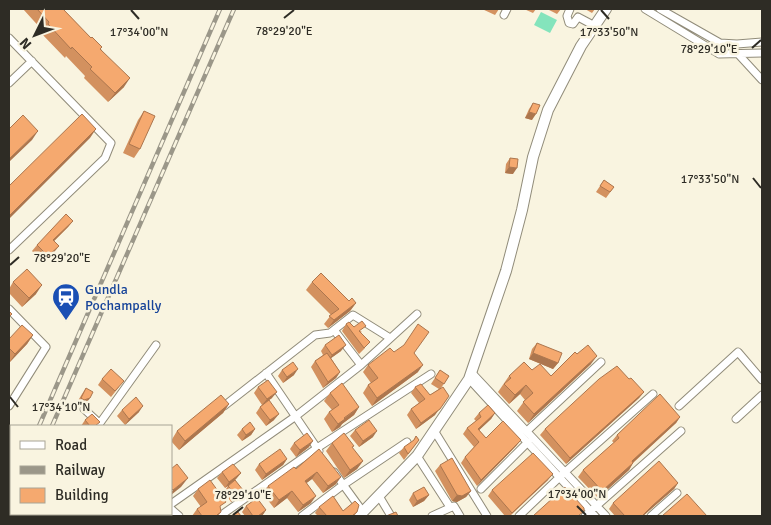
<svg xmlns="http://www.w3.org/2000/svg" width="771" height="525" viewBox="0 0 771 525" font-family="Signika,sans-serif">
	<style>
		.grass { fill: #84e4bc }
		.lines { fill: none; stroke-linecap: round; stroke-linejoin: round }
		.minor-casing { stroke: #918c7a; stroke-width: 9 }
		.secondary-casing { stroke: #918c7a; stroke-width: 12 }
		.minor { stroke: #fff; stroke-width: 7 }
		.secondary { stroke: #fff; stroke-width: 10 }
		.rail-casing { stroke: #9b9789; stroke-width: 4.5 }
		.rail { stroke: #f9f4e0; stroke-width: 2.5; stroke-dasharray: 8; stroke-linecap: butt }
		.wall { fill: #d3915f }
		.shaded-wall { fill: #ac764e }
		.building { fill: #f5a96f; stroke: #ac764e }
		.ticks { fill: none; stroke: #2e2c25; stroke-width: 2 }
		.labels { text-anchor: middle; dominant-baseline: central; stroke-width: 5; stroke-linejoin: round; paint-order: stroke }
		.transit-label { font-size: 14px; fill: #164399; stroke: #f9f4e0; text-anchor: start }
		.ticks-label { font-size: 12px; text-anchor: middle; fill: #2e2c25; stroke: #f9f4e0; stroke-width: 5; stroke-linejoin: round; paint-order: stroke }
	</style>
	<rect width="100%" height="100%" fill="#f9f4e0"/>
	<path class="grass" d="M541,12L557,20L550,33L534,25Z"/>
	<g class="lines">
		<g class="minor-casing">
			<path id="minor" d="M570,9L567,16L569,23L573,24L578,17L595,26
				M645,9L719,54L762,53
				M660,9L720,43L737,44L762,42
				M504,15L507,9
				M9,38L111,143L105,158L9,250
				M739,55L762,80
				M9,83L32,61
				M9,309L46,347L9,406
				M334,330L361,365
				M471,372L606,516
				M266,373L319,451
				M469,379L595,516
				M224,406L315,335L330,333L353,315L390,338
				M679,406L738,352L762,380
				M84,409L97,421
				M736,419L762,395
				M100,423L156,345
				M527,431L601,362
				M435,432L487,516
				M417,456L450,507
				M334,472L363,512
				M481,489L528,442
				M379,496L391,516
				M171,504L296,416L361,365L417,314
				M171,509L179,516
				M38,516V514
				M162,516L165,514
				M220,516L317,448L431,374
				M302,516L343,485L407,442
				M432,516L454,506L460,516
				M519,516L565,472L653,394
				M585,516L681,431
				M651,516L677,493"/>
		</g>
		<g class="secondary-casing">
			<path id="secondary" d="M359,516L417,456L469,379L506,271L522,210L533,157L548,110L581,46L606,9"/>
		</g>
		<use href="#minor" class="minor"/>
		<use href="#secondary" class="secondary"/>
		<g class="rail-casing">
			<path id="rail" d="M39,426L220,9
				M52,426L234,9
				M9,495L11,489
				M9,510L11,504"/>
		</g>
		<use href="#rail" class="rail"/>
	</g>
	<path class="wall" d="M23,9H63L101,49L124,87L108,102L84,78L85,76L66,56L65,58L41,33L43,31Z
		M482,9H499L495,15Z
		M524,9H536L533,13Z
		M547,9H561L557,14Z
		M585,9H595L592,13Z
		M533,103L532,120L525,118L529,109Z
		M144,111L140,149L134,158L123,153L138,120Z
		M510,158L513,174L505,173L506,164Z
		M604,180L614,187L606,198L596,192Z
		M73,221L68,227L54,241L59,246L54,252L44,263L32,251L37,245Z
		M13,282L36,294L22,307L9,293V289Z
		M312,282L349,301L356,303L350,311L328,328L324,324L331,315L306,290Z
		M346,324L354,327L362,332L360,333L365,348L359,354L342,331Z
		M33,335L27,344L9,363V339Z
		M537,343L558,363L553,369L529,359L532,349Z
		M325,345L341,351L331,358L340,372L336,378L323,388L311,367L315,361L323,355L321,351Z
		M394,352L414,353L418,372L372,406L363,393L368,385L371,383L363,372L368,365Z
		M577,354L591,364L528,423L517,411L525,400L520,394L509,404L498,392L509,376L532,370L551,376Z
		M282,370L294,375L283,383L278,376Z
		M440,370L449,376L441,388L435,415L416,429L407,415L411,409L419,403L411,393L415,387L430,395L439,389L431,384Z
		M102,379L119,387L111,397L98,385Z
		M629,379L644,392L639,398L566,464L540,435L545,429Z
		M258,387L272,398L269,400L274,420L266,426L256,413L260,407L262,405L254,393Z
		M86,388V404L80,406L76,404L82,394Z
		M330,393L359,407L354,415L342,424L340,427L332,432L324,419L329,412L332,410L324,401Z
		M229,404L223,413L179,450L171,441L177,431Z
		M122,410L139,412L125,425L117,416Z
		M479,413H495L491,419L479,430L486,438L521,440L516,446L477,486L461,463L465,457L474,447L463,434L467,428L476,421L474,419Z
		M680,417L676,423L633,463L629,470L598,498L578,477L583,470L614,443L612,441L617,435Z
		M85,420L97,426H81Z
		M242,429H255L251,435L242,441L237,435Z
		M355,430L373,437L359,447L350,436Z
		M416,436L419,440L404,460L399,453L404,447L413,441Z
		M294,443L309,447L296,457L290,449Z
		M332,443L352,448L363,461L357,469L344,478L326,451Z
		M319,449L336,484L323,493L312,479L306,483L311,503L298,512L287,498L274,508L263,494L268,486L296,469Z
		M11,457V476L9,474V462Z
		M287,459L283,465L262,480L255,470L259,464Z
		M440,465L471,491L466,497L457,502L452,501L435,471Z
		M222,472L241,473L235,480L239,496L231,502L224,492L228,486L225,488L217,478Z
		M548,480L510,516H505L488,496L492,490Z
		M678,483L674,489L643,516H615L609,509L613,503Z
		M198,489L221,509V512L218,516H192L197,509L201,507L193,496Z
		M413,493L429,495L424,501L413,507L409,500Z
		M246,506L266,510L262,516H245L242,512Z
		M319,507L343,511L357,512L354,516H318L315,513Z"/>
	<path class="shaded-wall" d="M130,78L124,87L108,102L115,93Z
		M529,112L536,114L532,120L525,118Z
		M96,129L90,138L9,219V216Z
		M38,131L32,140L9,162V159Z
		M509,167L517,168L513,174L505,173Z
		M73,221L68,227L49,246L53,240Z
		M59,246L54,252L44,263L48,256Z
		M42,285L36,294L22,307L29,298Z
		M356,303L350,311L328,328L334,320Z
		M33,335L27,344L9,363L15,354Z
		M346,345L341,351L327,361L332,355Z
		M533,353L558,363L553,369L529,359Z
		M597,356L591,364L528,423L534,414Z
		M423,365L418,372L372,406L377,398Z
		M298,369L294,375L283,383L287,377Z
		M340,372L336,378L323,388L328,382Z
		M526,385L520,394L509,404L515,395Z
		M277,392L272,398L262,405L267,399Z
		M644,392L639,398L566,464L570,458Z
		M449,396L435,415L416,429L421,423Z
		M90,398L86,404L80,406L84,400Z
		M229,404L223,413L179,450L185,441Z
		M143,406L139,412L125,425L129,419Z
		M359,407L354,415L342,424L340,427L332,432L338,424Z
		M495,413L491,419L474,435L478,429Z
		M279,414L274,420L266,426L270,420Z
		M680,417L676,423L627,468L632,461Z
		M255,429L251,435L242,441L246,435Z
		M377,431L373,437L359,447L363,441Z
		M521,440L516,446L477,486L481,480Z
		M313,441L309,447L296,457L300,450Z
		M287,459L283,465L262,480L266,474Z
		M363,461L357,469L344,478L350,470Z
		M633,463L629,470L598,498L602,491Z
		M317,472L312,479L300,488L305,481Z
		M241,473L236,479L225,488L229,482Z
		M553,474L548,480L509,516L512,513Z
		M341,477L336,484L323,493L328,486Z
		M188,478L181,487L171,495V492L173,490Z
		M678,483L674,489L643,516H642L652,506Z
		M243,490L239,496L231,502L236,495Z
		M292,491L287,498L274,508L279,500Z
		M471,491L466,497L457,502L452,501L457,495Z
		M429,495L424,501L413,507L417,501Z
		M316,496L311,503L298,512L303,505Z
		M266,510L262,516H258Z"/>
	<path class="building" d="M37,9H63L91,38L92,37L102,47L100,49L130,78L115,93L90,69L92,67L72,47L71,49L48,24L49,22Z
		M533,103L540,105L536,114L529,112Z
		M144,111L155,116L140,149L129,144Z
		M82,114L96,129L9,216V186Z
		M23,115L38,131L9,159V129Z
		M510,158L518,159L517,168L509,167Z
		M604,180L614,187L610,192L600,186Z
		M66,214L73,221L53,240L59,246L48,256L37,245Z
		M27,269L42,285L29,298L13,282Z
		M321,273L349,301L352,298L356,303L334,320L329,316L339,309L312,282Z
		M9,311L12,314L9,317Z
		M362,321L366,326L359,331L370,342L364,348L346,324L349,322L354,327Z
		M418,324L429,332L414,353L423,365L377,398L368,385L378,378L368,365L390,348L394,352L404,345Z
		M22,325L33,335L15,354L9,348V339Z
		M339,335L346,345L332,355L325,345Z
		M537,343L562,353L558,363L533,353Z
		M588,345L597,356L534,414L523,402L533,393L526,385L515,395L504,384L511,378L509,376L524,362L532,370L540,364L551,376L575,352L577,354Z
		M327,353L340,372L328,382L315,361Z
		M293,362L298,369L287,377L282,370Z
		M617,366L629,379L631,378L644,392L570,458L545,429L599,379Z
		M111,369L124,381L115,391L102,379Z
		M440,370L449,376L444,384L435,378Z
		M268,380L277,392L267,399L258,387Z
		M342,383L359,407L344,418L345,419L338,424L329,412L339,405L330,393Z
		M421,384L430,395L443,387L449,396L440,409L421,423L411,409L425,399L415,387Z
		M86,388L93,392L90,398L84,400L81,398Z
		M660,394L680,417L632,461L633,463L602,491L583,470L619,438L617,435Z
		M221,395L229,404L185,441L177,431Z
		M136,397L143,406L129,419L122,410Z
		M269,400L279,414L270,420L260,407Z
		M488,405L495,413L478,429L486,438L503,421L521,440L481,480L465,457L479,442L467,428L481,417L479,413Z
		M92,414L100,422L95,426H90L85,420Z
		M369,420L377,431L363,441L355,430Z
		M250,422L255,429L246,435L242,429Z
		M307,433L313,441L300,450L294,443Z
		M344,433L354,446L352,447L363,461L350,470L332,443Z
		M416,436L419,440L408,454L404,447L414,440Z
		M280,449L287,459L266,474L259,464Z
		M319,449L341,477L328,486L317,472L305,481L316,496L303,505L292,491L279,500L268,486L294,467L296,469Z
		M533,453L553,474L512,513L492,490Z
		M452,458L471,491L462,496L457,495L440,465Z
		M11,460V467L9,466Z
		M659,461L678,483L652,506L642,516H625L613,503Z
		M177,464L188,478L173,490L171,488V469Z
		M233,464L241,473L229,482L222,472Z
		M210,480L226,502L220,506L221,512L217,515L218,516H202L197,509L207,502L198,489Z
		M235,480L243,490L236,495L228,486Z
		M424,487L429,495L417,501L413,493Z
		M565,487L584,508V511L578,516H533Z
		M687,494L707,516H662Z
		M333,496L343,511L355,501L359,505L357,512L352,516H327L319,507Z
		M257,498L266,510L258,516H253L246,506Z
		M238,512L241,516H231Z
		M396,512L398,516H386Z"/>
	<path class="ticks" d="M131,10L139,19M601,10L609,19M284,18L294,10M752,48L761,40M753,178L761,188M10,265L19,257M10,397L18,407M577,506L586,515M233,515L243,507"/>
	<defs>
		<g id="station-pin" transform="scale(1.4375)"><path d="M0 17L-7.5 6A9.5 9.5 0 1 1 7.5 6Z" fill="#1a4fb4" stroke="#f9f4e0"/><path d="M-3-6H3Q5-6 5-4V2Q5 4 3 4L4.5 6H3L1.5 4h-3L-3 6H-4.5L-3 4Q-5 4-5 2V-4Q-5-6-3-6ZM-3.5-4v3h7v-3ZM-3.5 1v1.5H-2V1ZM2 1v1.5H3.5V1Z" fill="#fff"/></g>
	</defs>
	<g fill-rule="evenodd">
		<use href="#station-pin" x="66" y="297"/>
	</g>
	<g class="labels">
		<g class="transit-label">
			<text x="85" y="289">Gundla<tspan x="85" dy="16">Pochampally</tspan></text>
		</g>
	</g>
	<g class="ticks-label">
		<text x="284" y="35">78°29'20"E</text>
		<text x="139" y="36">17°34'00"N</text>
		<text x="609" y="36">17°33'50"N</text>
		<text x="709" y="53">78°29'10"E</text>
		<text x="710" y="183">17°33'50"N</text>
		<text x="62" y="262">78°29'20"E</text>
		<text x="61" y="411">17°34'10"N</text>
		<text x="577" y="498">17°34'00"N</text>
		<text x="243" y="499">78°29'10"E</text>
	</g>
	<rect width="771" height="525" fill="none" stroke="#2e2c25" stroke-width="20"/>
	<rect x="10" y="425" width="162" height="90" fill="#f9f4e0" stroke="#a8a495"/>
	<rect x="20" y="441" width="25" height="8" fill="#ffffff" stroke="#a8a495"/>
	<text x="55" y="450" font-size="15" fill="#2e2c25">Road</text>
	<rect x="20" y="466" width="25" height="8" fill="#9b9789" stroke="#a8a495"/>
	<text x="55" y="475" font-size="15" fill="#2e2c25">Railway</text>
	<rect x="20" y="488" width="25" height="15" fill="#f5a96f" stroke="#a8a495"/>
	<text x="55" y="500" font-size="15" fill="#2e2c25">Building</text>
	<g transform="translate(35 35) rotate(228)" stroke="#f9f4e0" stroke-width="4" paint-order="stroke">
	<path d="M0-4L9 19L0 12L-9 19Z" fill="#2e2c25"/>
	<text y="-8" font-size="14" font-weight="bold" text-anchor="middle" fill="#2e2c25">N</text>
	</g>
</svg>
